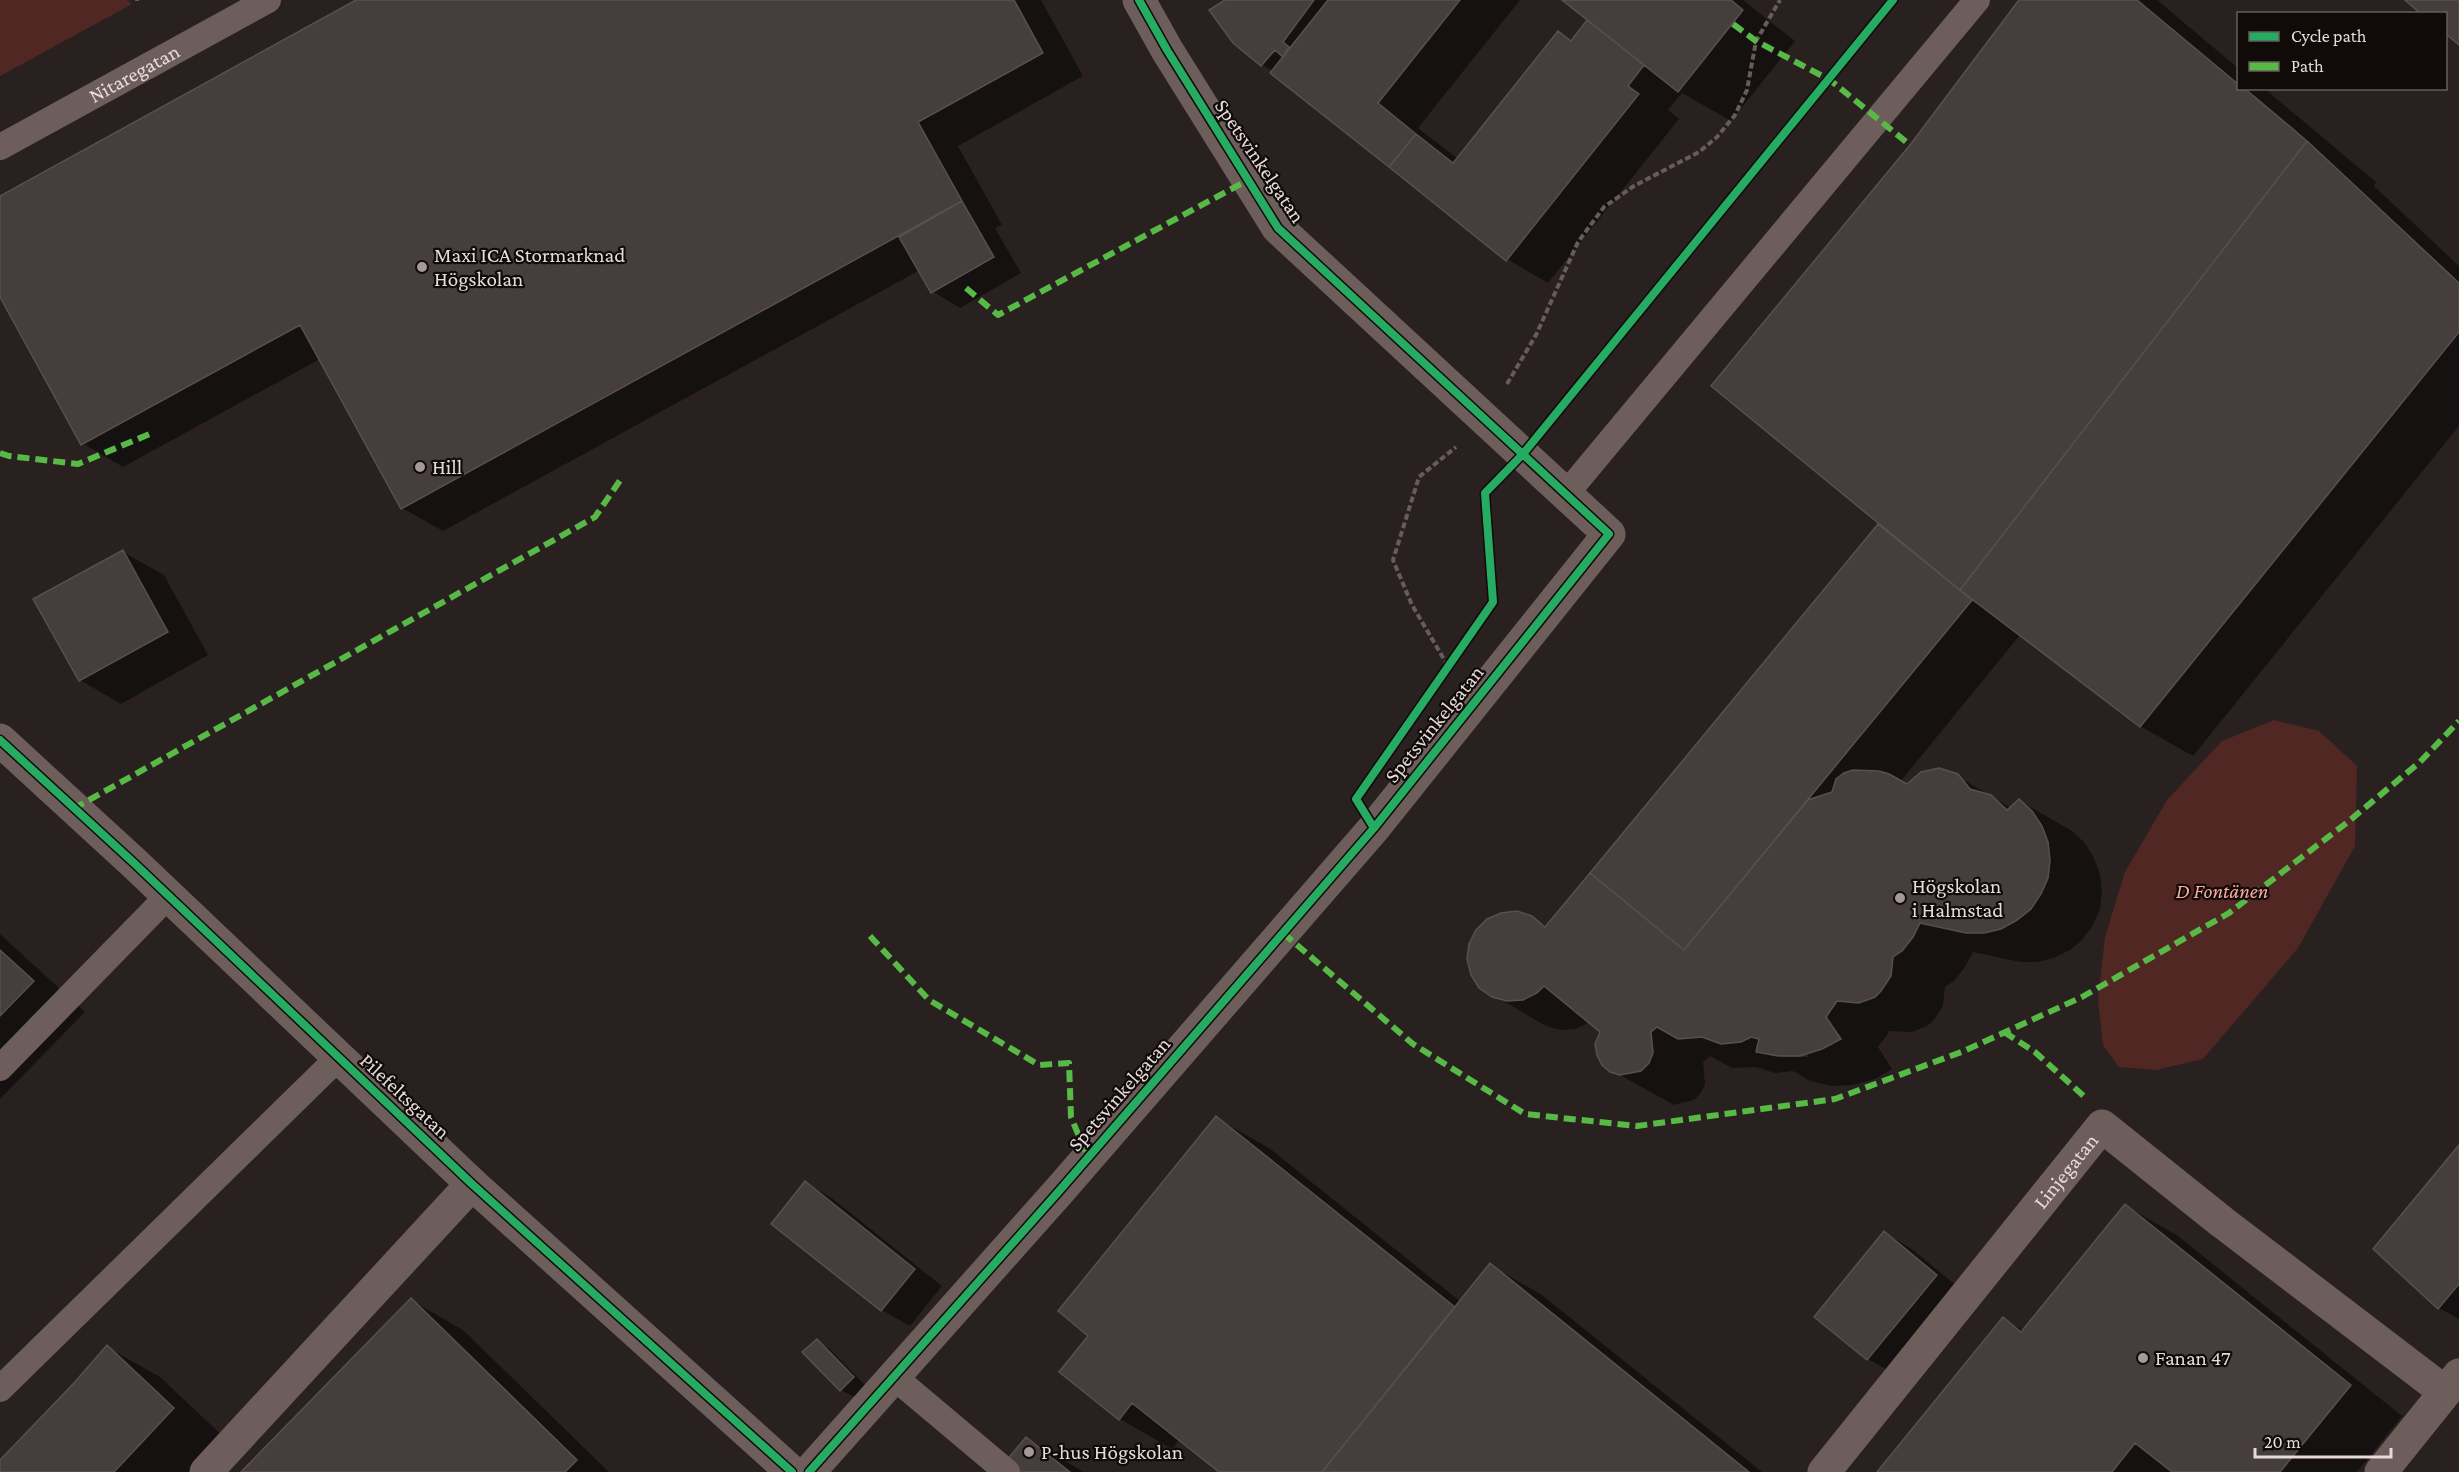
<svg xmlns="http://www.w3.org/2000/svg" width="2459" height="1472" viewBox="0 0 2459 1472" font-family="'Crimson Pro',serif">
	<style>
		.green { fill: #502723 }
		.shadow { fill: #0007; fill-rule: evenodd }
		.building { fill: #453e3d; stroke: #57504f; stroke-width: 1.5 }
		.lines { fill: none; stroke-linecap: round; stroke-linejoin: round }
		.path { stroke: #665c5c; stroke-width: 4; stroke-dasharray: 6 3; stroke-linecap: butt }
		.lane { stroke: #6d5e5c; stroke-width: 26 }
		.street { stroke: #6d5e5c; stroke-width: 33 }
		.quiet { stroke: #58b947; stroke-width: 6; stroke-dasharray: 12 6; stroke-linecap: butt }
		.cycleway-casing { stroke: #100a09; stroke-width: 11 }
		.cycleway { stroke: #26ab63; stroke-width: 8 }
		.poi-dot { fill: #a49a99; stroke: #100a09; stroke-width: 2 }
		.labels { text-anchor: middle; dominant-baseline: central; stroke-width: 4.5; stroke-linejoin: round; paint-order: stroke }
		.street-label { font-size: 21px; fill: #e6dbda; stroke: #100a09 }
		.poi-label { font-size: 21px; fill: #e6dbda; stroke: #100a09; text-anchor: start }
		.park-label { font-size: 21px; font-style: italic; fill: #fda79e; stroke: #100a09 }
	</style>
	<rect width="100%" height="100%" fill="#292120"/>
	<path class="green" d="M0,0H127L132,4L0,76Z
		M2274,720L2319,731L2357,766L2355,846L2298,948L2203,1059L2156,1070L2119,1067L2103,1045L2098,1000L2105,937L2125,872L2167,800L2222,741Z"/>
	<path class="shadow" d="M361,0H1041L1083,76L958,146L1002,225L995,228L1021,273L960,308L932,291L920,270L443,531L402,508L320,359L123,467L82,443L0,294V198Z
		M1228,0H1520L1418,128L1458,159L1559,33L1573,41L1589,20L1564,0H1743L1795,41L1731,121L1682,93L1668,110L1679,119L1548,283L1507,259L1273,71L1262,65Z
		M2021,0H2157L2238,68V88H2264L2376,182L2374,186L2459,266V426L2193,756L2140,726L2020,635L1900,782L1907,786L1957,776L2011,808L2020,801L2072,831L2085,843L2094,858L2100,874L2102,892L2100,909L2093,925L2083,939L2070,950L2054,958L2037,962H2020L1973,952L1965,967L1954,981L1945,987L1943,1006L1933,1021L1927,1026L1912,1032L1890,1031L1878,1047L1892,1069L1875,1079L1853,1085L1832,1086L1810,1081L1793,1071L1775,1073L1756,1067L1732,1068L1710,1056L1703,1062L1705,1084L1701,1093L1694,1100L1674,1105L1611,1070L1601,1031L1590,1022L1576,1029L1561,1030L1546,1026L1493,995L1531,917L1548,927L1879,526L1887,528L1911,146ZM1808,1054V1057H1787L1784,1055Z
		M123,552L164,575L208,655L121,704L80,680Z
		M0,934L85,1012L0,1099Z
		M1216,1118L1269,1148L1461,1302L1490,1265L1542,1295L1762,1472H1221L1180,1439L1172,1449L1120,1419L1090,1336Z
		M2459,1147V1319L2439,1308L2376,1249Z
		M806,1183L833,1199L942,1286L910,1326L882,1310L773,1223Z
		M2126,1206L2178,1236L2402,1416L2357,1472H1879L2003,1319L2024,1331Z
		M1885,1233L1912,1249L1964,1292L1896,1375L1868,1359L1816,1317Z
		M411,1300L463,1330L609,1472H243Z
		M817,1341L830,1349L866,1386L854,1397L841,1390Z
		M107,1347L160,1377L226,1439L194,1472H0V1462L75,1384Z
		M1026,1439L1079,1469L1083,1472H1000Z"/>
	<path class="building" d="M356,0H1014L1043,53L918,122L962,201L401,509L300,325L81,445L0,297V196Z
		M1225,0H1314L1283,42L1289,47L1283,57L1275,50L1261,66L1233,43L1209,10Z
		M1328,0H1460L1378,103L1416,134L1389,167L1270,73Z
		M1562,0H1731L1743,10L1678,92Z
		M2019,0H2137L2238,84V88H2244L2307,141L1960,590L1711,386L1910,145Z
		M2405,0H2459V45L2446,34V14H2421Z
		M1587,20L1644,65L1628,86L1639,94L1506,261L1389,167L1416,134L1453,163L1558,31L1571,41Z
		M2307,141L2459,283V332L2140,727L1960,590Z
		M962,201L994,257L931,293L899,237Z
		M1878,524L1972,600L1684,950L1590,873Z
		M123,550L168,632L79,681L33,599Z
		M1939,768L1958,774L1970,789L1991,795L2007,810L2019,799L2032,811L2042,826L2048,842L2050,861L2048,878L2041,894L2031,909L2017,920L2001,929L1984,933H1966L1920,923L1913,937L1902,951L1893,957L1891,976L1881,991L1875,997L1859,1003L1837,1001L1826,1017L1841,1039L1822,1049L1800,1056H1778L1756,1052L1759,1039L1751,1037L1741,1042L1721,1044L1702,1037L1678,1039L1657,1027L1651,1032L1653,1053L1649,1063L1641,1071L1620,1075L1610,1072L1602,1065L1597,1055L1595,1044L1600,1032L1544,986L1537,993L1523,1000L1507,1001L1492,997L1479,988L1471,975L1467,959L1469,944L1476,930L1487,919L1501,913L1517,911L1532,916L1545,927L1590,873L1684,950L1808,800L1832,792L1836,779L1844,773L1853,770L1879,771L1889,774L1907,784L1921,772Z
		M0,950L34,981L0,1016Z
		M1216,1116L1455,1307L1322,1472H1219L1132,1403L1119,1420L1059,1372L1088,1336L1058,1311Z
		M2459,1145V1284L2438,1309L2373,1249Z
		M805,1181L915,1269L881,1311L771,1224Z
		M2125,1204L2351,1385L2280,1472H2172L2135,1443L2112,1472H1877L2003,1317L2021,1332Z
		M1884,1231L1937,1275L1867,1360L1814,1317Z
		M1490,1263L1749,1472H1322Z
		M411,1298L577,1460L565,1472H241Z
		M817,1339L854,1377L840,1391L802,1352Z
		M107,1345L174,1408L114,1472H0V1460L74,1383Z
		M1026,1437L1070,1472H997Z"/>
	<g class="lines">
		<path class="path" d="M137,0V1
			M1507,384L1536,335L1578,242L1604,207L1634,186L1699,152L1717,137L1735,115L1747,90L1756,41L1780,0
			M1448,666L1412,605L1393,560L1419,477L1456,447"/>
		<g class="lane">
			<path id="s1" d="M0,147L268,0"/>
			<path d="M1566,494L1977,0"/>
			<path d="M0,1068L168,896"/>
			<path d="M894,1377L1007,1472"/>
			<path d="M0,1389L338,1058"/>
		</g>
		<g class="street">
			<path d="M0,740L134,863L472,1184L792,1472"/>
			<path d="M206,1472L472,1184"/>
			<path d="M809,1472L1060,1190L1374,828L1609,534L1278,228L1167,50L1139,0"/>
			<path id="s2" d="M1824,1472L2102,1126L2222,1222L2445,1392"/>
			<path d="M2381,1472L2459,1375"/>
		</g>
		<path class="quiet" d="M1733,24L1756,41L1830,80L1910,145
			M966,288L998,315L1248,180
			M0,453L9,456L78,464L152,433
			M73,809L595,517L621,479
			M1283,933L1413,1044L1525,1114L1637,1126L1835,1099L1964,1051L2082,997L2229,913L2349,821L2420,762L2459,721
			M870,936L929,1000L1039,1065L1069,1063L1071,1117L1088,1158
			M2004,1032L2035,1052L2087,1099"/>
		<g class="cycleway-casing">
			<path id="cycleway" d="M0,740L134,863L472,1184L792,1472
				M1374,828L1356,799L1493,602L1485,493L1523,454L1893,0
				M809,1472L1060,1190L1374,828L1609,534L1278,228L1167,50L1139,0"/>
		</g>
		<use href="#cycleway" class="cycleway"/>
	</g>
	<g class="poi-dot">
		<circle cx="422" cy="267" r="6"/>
		<circle cx="420" cy="467" r="6"/>
		<circle cx="1900" cy="898" r="6"/>
		<circle cx="2143" cy="1358" r="6"/>
		<circle cx="1029" cy="1452" r="6"/>
	</g>
	<g class="labels">
		<g class="street-label">
			<text stroke="none"><textPath href="#s1" startOffset="153">Nitaregatan</textPath></text>
			<text transform="translate(1260 161) rotate(56)">Spetsvinkelgatan</text>
			<text transform="translate(1434 724) rotate(-51)">Spetsvinkelgatan</text>
			<text transform="translate(1119 1094) rotate(-49)">Spetsvinkelgatan</text>
			<text transform="translate(405 1096) rotate(43)">Pilefeltsgatan</text>
			<text stroke="none"><textPath href="#s2" startOffset="386">Linjegatan</textPath></text>
		</g>
		<g class="poi-label">
			<text x="434" y="255">Maxi ICA Stormarknad<tspan x="434" dy="24">Högskolan</tspan></text>
			<text x="432" y="467">Hill</text>
			<text x="1912" y="886">Högskolan<tspan x="1912" dy="24">i Halmstad</tspan></text>
			<text x="2155" y="1358">Fanan 47</text>
			<text x="1041" y="1452">P-hus Högskolan</text>
		</g>
		<g class="park-label">
			<text x="2222" y="891">D Fontänen</text>
		</g>
	</g>
	<rect x="2237" y="12" width="210" height="78" fill="#100a09" stroke="#665e5d" stroke-width="1.5"/>
	<rect x="2249" y="32" width="30" height="9" fill="#26ab63" stroke="#665e5d" stroke-width="1.5"/>
	<text x="2291" y="42" font-size="18" fill="#e6dbda">Cycle path</text>
	<rect x="2249" y="62" width="30" height="9" fill="#58b947" stroke="#665e5d" stroke-width="1.5"/>
	<text x="2291" y="72" font-size="18" fill="#e6dbda">Path</text>
	<path d="M2255 1448v9h136v-9" fill="none" stroke="#e6dbda" stroke-width="3"/>
	<text x="2264" y="1448" font-size="18" fill="#e6dbda" stroke="#100a09" stroke-width="4.5" paint-order="stroke">20 m</text>
</svg>
